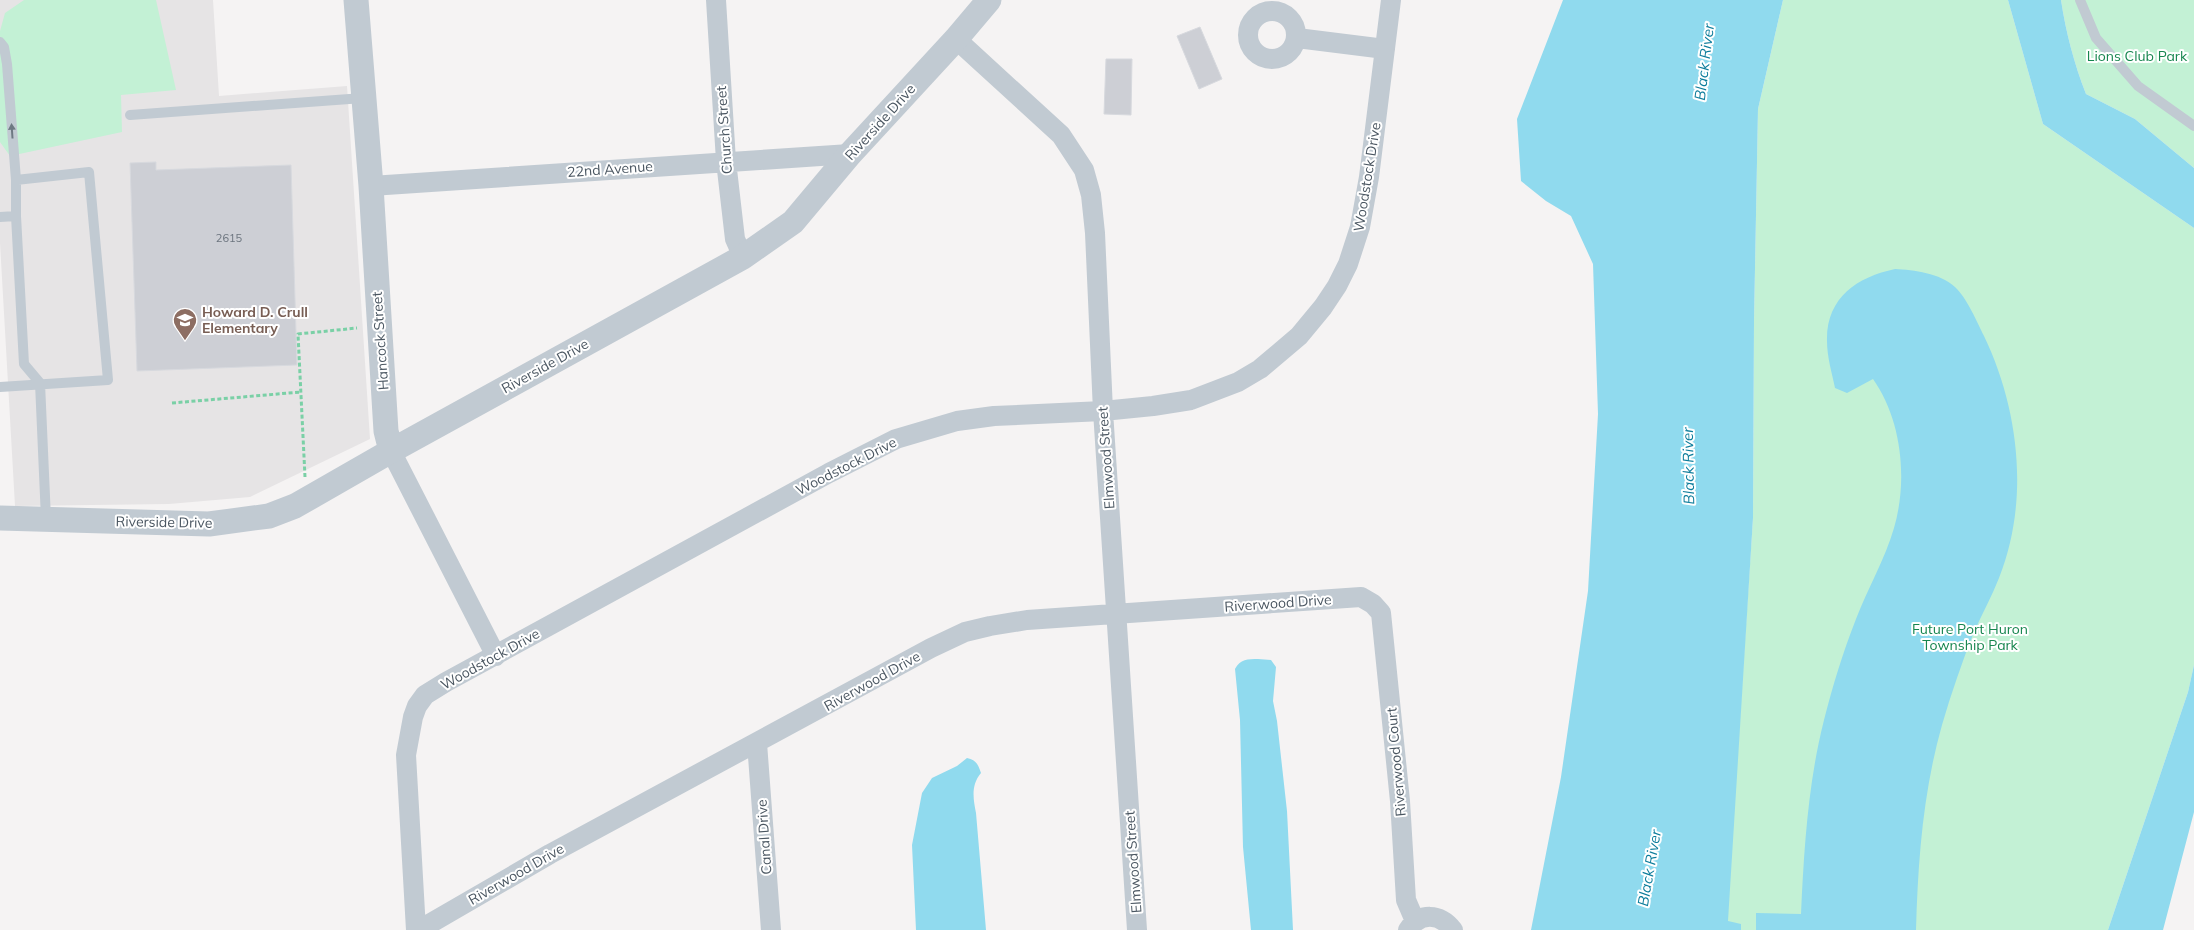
<svg xmlns="http://www.w3.org/2000/svg" width="2194" height="930" viewBox="0 0 2194 930" font-family="Mulish,sans-serif">
	<style>
		.education { fill: #e6e4e5 }
		.green { fill: #c3f1d5 }
		.water { fill: #90daee }
		.building { fill: #cdcfd5; stroke: #d7d9de }
		.lines { fill: none; stroke-linecap: round; stroke-linejoin: round }
		.path { stroke: #7ad0a6; stroke-width: 3; stroke-dasharray: 4 2.5; stroke-linecap: butt }
		.service { stroke: #c1cad2; stroke-width: 10 }
		.minor { stroke: #c1cad2; stroke-width: 20 }
		.tertiary { stroke: #c1cad2; stroke-width: 25 }
		.oneway { fill: #6e7983 }
		.labels { text-anchor: middle; dominant-baseline: central; stroke-width: 4; stroke-linejoin: round; paint-order: stroke }
		.number-label { font-size: 11px; fill: #6b747e }
		.park-label { font-size: 14px; fill: #17864f; stroke: #fff }
		.street-label { font-size: 14px; fill: #4a5661; stroke: #fff }
		.education-label { font-size: 14px; font-weight: bold; fill: #785e54; stroke: #fff; text-anchor: start }
		.water-label { font-size: 15px; font-style: italic; fill: #0c7c9b; stroke: #fff }
	</style>
	<rect width="100%" height="100%" fill="#f5f3f3"/>
	<path class="education" d="M0,0H213L219,96L347,86L370,439L250,497L169,504L15,506L0,243Z"/>
	<path class="green" d="M24,0H156L176,90L121,95L122,132L10,156L0,142V31L5,13Z
		M1783,0H2008L2043,124L2194,228V665L2188,692L2108,930H1726L1753,518L1754,322L1758,109Z
		M2061,0H2194V168L2135,119L2086,94C2074,63 2066,33 2061,0Z"/>
	<path class="water" d="M1563,0H1783L1758,109L1754,322L1753,518L1728,921L1741,924V930H1531L1561,777L1588,591L1598,414L1593,264L1571,216L1546,201L1521,181L1517,119Z
		M2008,0H2061C2066,33 2074,63 2086,94L2135,119L2194,168V228L2043,124Z
		M1895,269C1914,270 1940,273 1955,287C1967,298 1977,322 1984,336C2019,409 2030,500 1999,578C1992,596 1982,614 1974,632C1962,662 1951,694 1942,725C1923,792 1918,860 1916,930H1756V913L1801,914C1804,849 1808,783 1824,720C1833,685 1843,652 1856,619C1868,588 1885,559 1894,528C1908,480 1902,420 1873,379L1847,393L1835,388C1832,373 1827,357 1827,341C1826,298 1857,277 1895,269Z
		M1258,659L1271,660L1276,667L1273,701L1277,721L1287,811L1293,930H1251L1243,847L1240,720L1235,669C1240,659 1248,659 1258,659Z
		M2194,665V812L2163,930H2108L2188,692Z
		M967,758C976,760 978,764 981,773C971,785 973,798 976,813L986,930H916L912,845L922,793L932,778L957,766Z"/>
	<path class="building" d="M1200,27L1222,79L1199,89L1177,36Z
		M1106,59H1132L1131,115L1104,114Z
		M156,162V170L291,165L297,365L137,371L130,163Z"/>
	<g class="lines">
		<path class="path" d="M172,403L301,392
			M305,477L298,334L357,328"/>
		<path class="service" d="M2080,0L2096,38L2138,86L2194,126
			M0,42L4,47L7,64L16,180
			M130,115L363,98
			M0,217L16,216
			M0,387L108,380L89,172L16,180V216L24,364L40,383L46,519"/>
		<path class="minor" d="M716,0L726,161L735,239L743,257
			M1248 35a24 24 0 1 1 48 0a24 24 0 1 1-48 0Z
			M1297,38L1385,49
			M956,39L1061,135L1084,170L1091,195L1095,233L1103,411L1137,930
			M371,186L850,154
			M391,451L496,656
			M757,743L771,930
			M416,930L406,755L413,717L417,706L425,695L446,682L829,473L896,439L957,421L994,416L1103,411L1153,406L1191,400L1238,382L1260,369L1299,336L1323,307L1337,286L1348,264L1360,227L1369,177L1391,0
			M419,930L550,854L931,648L965,632L990,626L1027,620L1361,597L1373,604L1381,613L1400,801L1406,900L1415,921
			M1408,930C1420,912 1440,913 1453,930"/>
		<path class="tertiary" d="M356,0L371,186L386,431L391,451
			M0,518L209,524L269,516L295,506L391,451L743,257L793,222L850,154L956,39L989,0"/>
	</g>
	<defs><path id="oneway-solid" d="M-6-.8H1V-3.2L6.5 0L1 3.2V.8H-6Z" transform="scale(1.25)"/></defs>
	<use class="oneway" href="#oneway-solid" transform="translate(12 131) rotate(-94)"/>
	<defs>
		<g id="school-pin" transform="scale(1.25)"><path d="M0 17L-7.5 6A9.5 9.5 0 1 1 7.5 6Z" fill="#8d6e63" stroke="#fff"/><path d="M0-5L7-2L0 1L-7-2ZM-4 1L0 2.5L4 1V4Q0 6-4 4Z" fill="#fff"/></g>
	</defs>
	<g fill-rule="evenodd">
		<use href="#school-pin" x="185" y="320"/>
	</g>
	<g class="labels">
		<g class="number-label">
			<text x="229" y="238">2615</text>
		</g>
		<g class="park-label">
			<text x="2137" y="56">Lions Club Park</text>
			<text x="1970" y="629">Future Port Huron<tspan x="1970" dy="16">Township Park</tspan></text>
		</g>
		<g class="street-label">
			<text transform="translate(880 122) rotate(-48)">Riverside Drive</text>
			<text transform="translate(724 130) rotate(-94)">Church Street</text>
			<text transform="translate(610 169) rotate(-4)">22nd Avenue</text>
			<text transform="translate(1367 177) rotate(-81)">Woodstock Drive</text>
			<text transform="translate(380 341) rotate(-94)">Hancock Street</text>
			<text transform="translate(545 366) rotate(-29)">Riverside Drive</text>
			<text transform="translate(1106 458) rotate(-94)">Elmwood Street</text>
			<text transform="translate(846 466) rotate(-27)">Woodstock Drive</text>
			<text transform="translate(164 522) rotate(1)">Riverside Drive</text>
			<text transform="translate(1278 603) rotate(-4)">Riverwood Drive</text>
			<text transform="translate(490 659) rotate(-29)">Woodstock Drive</text>
			<text transform="translate(872 681) rotate(-29)">Riverwood Drive</text>
			<text transform="translate(1396 762) rotate(-95)">Riverwood Court</text>
			<text transform="translate(764 837) rotate(-94)">Canal Drive</text>
			<text transform="translate(1133 862) rotate(-94)">Elmwood Street</text>
			<text transform="translate(516 874) rotate(-30)">Riverwood Drive</text>
		</g>
		<g class="education-label">
			<text x="202" y="312">Howard D. Crull<tspan x="202" dy="16">Elementary</tspan></text>
		</g>
		<g class="water-label">
			<text transform="translate(1704 62) rotate(-83)">Black River</text>
			<text transform="translate(1688 466) rotate(-91)">Black River</text>
			<text transform="translate(1649 868) rotate(-80)">Black River</text>
		</g>
	</g>
</svg>
